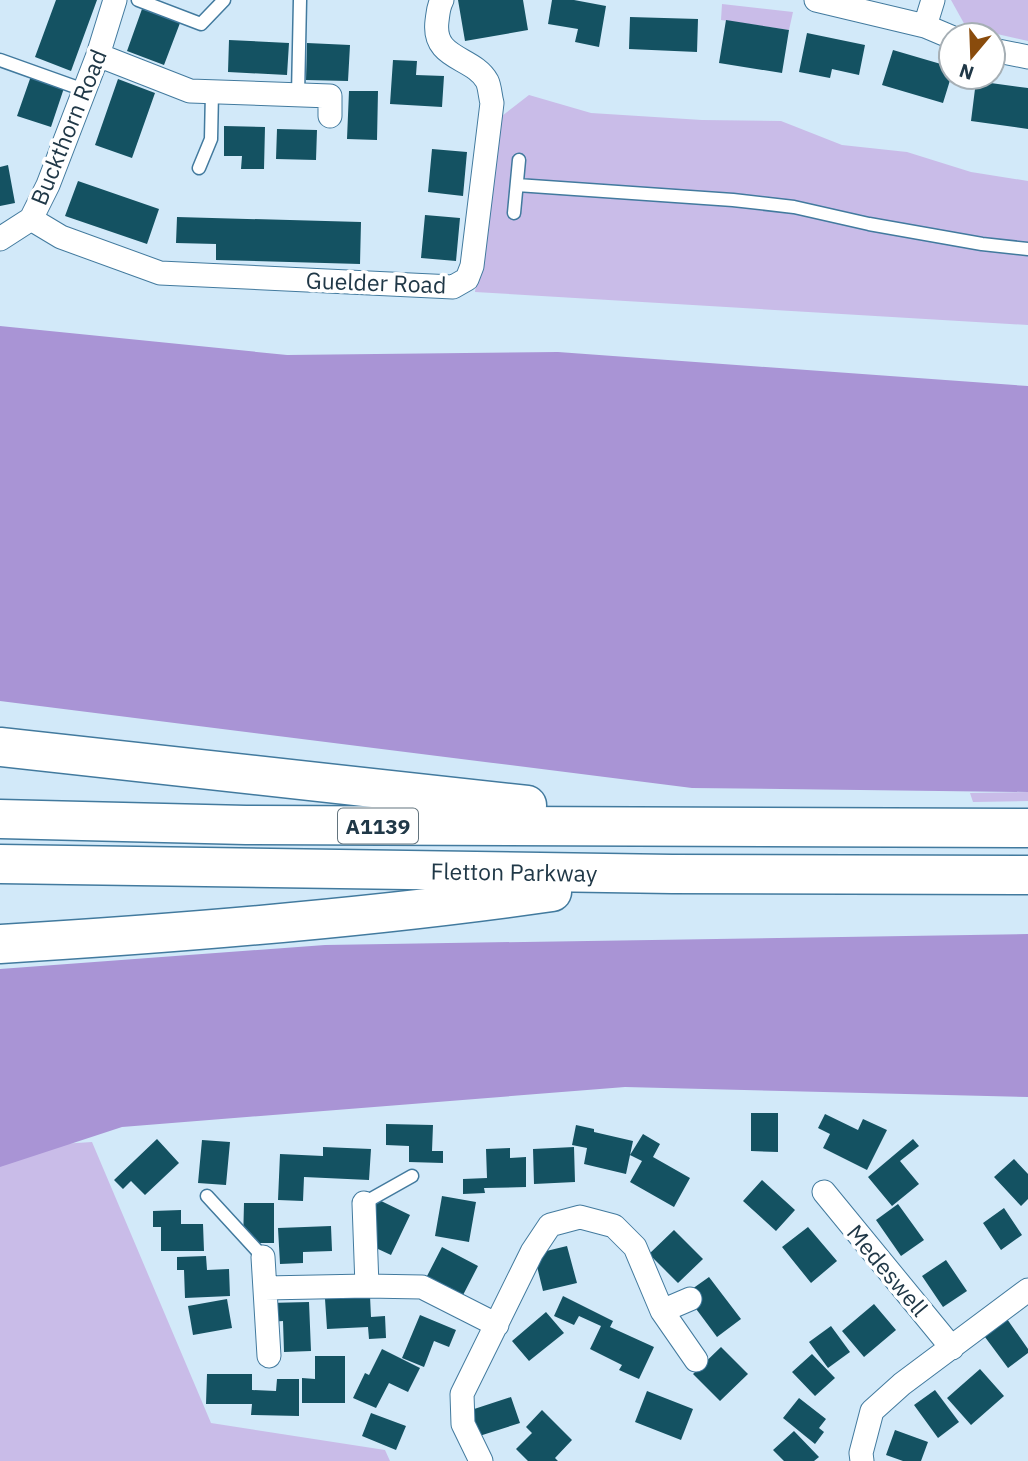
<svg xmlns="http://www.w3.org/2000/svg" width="1028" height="1461" viewBox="0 0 1028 1461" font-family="'IBM Plex Sans',sans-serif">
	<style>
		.green { fill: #c9bce8 }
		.forest { fill: #a994d5 }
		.building { fill: #145262 }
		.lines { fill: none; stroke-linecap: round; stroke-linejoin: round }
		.service-casing { stroke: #427a9e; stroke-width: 15 }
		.minor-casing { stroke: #427a9e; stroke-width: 25 }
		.trunk-casing { stroke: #427a9e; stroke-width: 41 }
		.service { stroke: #fff; stroke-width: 12 }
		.minor { stroke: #fff; stroke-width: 23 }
		.trunk { stroke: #fff; stroke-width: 38 }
		.labels { text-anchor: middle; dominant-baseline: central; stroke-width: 7; stroke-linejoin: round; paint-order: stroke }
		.shield { fill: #fff; stroke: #63747e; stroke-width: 2 }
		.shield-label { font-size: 21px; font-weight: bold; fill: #203847 }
		.street-label { font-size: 23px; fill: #203847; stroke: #fff }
	</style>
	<rect width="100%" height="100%" fill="#d2e9f9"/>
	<path class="green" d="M951,0H1028V41L966,27Z
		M722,4L793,12L789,30L721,20Z
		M529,95L591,113L702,120L781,121L842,145L907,152L971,172L1028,181V325L475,292L498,119Z
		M1028,792V801L973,802L970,793Z
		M92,1142L211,1423L385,1450L390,1461H0V1148Z"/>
	<path class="forest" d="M0,326L287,355L558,352L1028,386V792L692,788L0,701Z
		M1028,934V1097L625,1087L122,1127L0,1167V969L325,945Z"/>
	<path class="building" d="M56,0H97L71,71L35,57Z
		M458,0H523L528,30L465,41Z
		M552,0H574L606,6L599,47L575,42L578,29L548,24Z
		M142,9L180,23L164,65L127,51Z
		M630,17L698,19L697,52L629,49Z
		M726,20L789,30L782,73L719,63Z
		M807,33L865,45L859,75L832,69L830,78L799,72Z
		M229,40L289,43L287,75L228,72Z
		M307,43L350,45L348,81L306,80Z
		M893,50L951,67V77L943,103L882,85Z
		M393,60L417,61L416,75L444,76L442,107L390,104Z
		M31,76L64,88L51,127L17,116Z
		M118,79L155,93L132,158L95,145Z
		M976,81L1028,88V129L971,121Z
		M349,91H378L377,140L347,139Z
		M224,126L265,127L264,169H241L242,156H224Z
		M277,129L317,130L316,160L276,159Z
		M432,149L467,152L463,196L428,192Z
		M8,165L15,203L0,206V167Z
		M78,181L159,209L147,244L65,216Z
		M425,215L460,218L456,261L421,258Z
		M177,217L361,222L360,264L216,260V244L176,243Z
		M751,1113H778V1152L751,1151Z
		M825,1114L858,1130L863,1119L887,1130L867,1170L823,1148L830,1134L818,1128Z
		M386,1124L433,1125L432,1151H443V1163L409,1162V1146L386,1145Z
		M576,1125L594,1129V1132L633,1141L626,1174L584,1164L587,1148L572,1145Z
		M643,1134L660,1144L653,1157L690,1178L674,1207L630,1182L642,1161L630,1155Z
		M157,1139L179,1163L145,1195L131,1181L123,1189L114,1180Z
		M913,1139L919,1146L900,1161L919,1184L892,1206L868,1177Z
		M202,1140L230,1142L226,1185L198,1183Z
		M323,1147L371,1149L369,1180L304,1177L303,1201L278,1200L280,1154L323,1156Z
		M574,1147L575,1182L534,1184L533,1149Z
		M510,1148V1158L526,1157V1187L484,1188L485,1193L463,1194V1179L487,1178L486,1149Z
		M1014,1159L1028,1174V1199L1021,1206L994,1177Z
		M762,1180L795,1210L776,1231L743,1201Z
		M442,1196L476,1202L469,1242L435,1236Z
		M377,1199L410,1215L391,1255L365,1243L368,1219Z
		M244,1203H274V1243H243Z
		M898,1204L924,1240L901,1256L876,1220Z
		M1004,1208L1022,1235L1001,1250L983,1223Z
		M181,1210V1224H203L204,1251H161V1227H153V1211Z
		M331,1226L332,1251L303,1252V1263L280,1264L278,1228Z
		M808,1227L837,1261L811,1283L782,1247Z
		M674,1230L703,1259L678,1283L649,1254Z
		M567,1246L577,1283L543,1291L534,1254Z
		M442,1247L478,1266L462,1297L426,1278Z
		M206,1256L207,1270L229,1269L230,1296L185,1298L184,1270H177V1257Z
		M946,1260L967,1291L943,1307L922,1276Z
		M709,1277L741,1319L717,1337L685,1294Z
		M370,1296L371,1317L385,1316L386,1338L369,1339L368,1327L327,1329L325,1299Z
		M563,1296L613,1321L610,1327L654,1347L639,1379L619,1370L622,1365L590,1349L601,1326L579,1316L574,1325L554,1316Z
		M227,1299L232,1328L193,1335L188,1306Z
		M309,1302L311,1351L284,1352L283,1321L269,1322L268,1303Z
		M874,1304L896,1330L864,1357L842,1331Z
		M546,1312L564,1333L529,1361L512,1341Z
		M420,1315L456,1330L449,1347L434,1341L424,1367L402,1358Z
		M1005,1316L1028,1349V1353L1008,1368L982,1333Z
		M831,1326L850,1352L828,1368L809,1342Z
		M721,1347L748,1374L720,1401L693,1374Z
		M382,1349L420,1368L408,1392L389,1383L376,1408L353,1398L365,1373L369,1375Z
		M812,1354L835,1378L815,1396L792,1372Z
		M315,1356H345V1403H302V1378L315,1379Z
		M980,1369L1004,1396L971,1425L947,1398Z
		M207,1374H252V1390L276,1391L277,1379H299V1416L251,1415L252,1404H206Z
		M935,1390L959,1422L938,1438L914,1405Z
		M647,1391L693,1409L681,1440L635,1422Z
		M511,1397L520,1423L473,1438L465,1412Z
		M799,1398L826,1419L819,1428L824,1432L815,1444L783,1418Z
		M542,1410L572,1440L555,1458L558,1461H528L516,1449L532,1433L526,1427Z
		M371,1413L406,1426L396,1450L362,1436Z
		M895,1430L928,1442L921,1461H903L886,1455Z
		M794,1431L819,1457L814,1461H784L773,1450Z"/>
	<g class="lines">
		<g class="service-casing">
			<path id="service" d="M138,0L201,24L224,0
				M0,60L84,90
				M298,95L300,0
				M199,168L211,139L212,92
				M517,185L733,200L794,207L869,224L982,244L1028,249
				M514,213L519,160
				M207,1196L263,1257
				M364,1203L412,1176"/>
		</g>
		<g class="minor-casing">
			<path id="minor" d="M816,0L925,26L951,37
				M925,26L933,0
				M993,50L1028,57
				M98,55L190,91L330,96V116
				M31,219L61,237L160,273L453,287L467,279L472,266L492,103C490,96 490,87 487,81C473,56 432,60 437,21C438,14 438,7 442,0
				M0,239L31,219L48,185L98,55L115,0
				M824,1192L952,1348
				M364,1203L367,1286
				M263,1257L269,1356
				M265,1288L367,1286L422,1287L497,1325
				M662,1311L690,1299
				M481,1461L463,1424L462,1394L532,1252L550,1225L580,1217L614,1226L635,1247L662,1311L696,1360
				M862,1461L861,1453L872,1411L902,1384L1028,1290"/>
		</g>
		<g class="trunk-casing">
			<g id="trunk">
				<path d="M0,747L527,805"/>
				<path d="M0,819L246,825L1028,828"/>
				<path id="s1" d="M0,864L672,874L1028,875"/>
				<path d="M0,944C184,933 369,918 552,892"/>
			</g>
		</g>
		<use href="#service" class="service"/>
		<use href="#minor" class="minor"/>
		<use href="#trunk" class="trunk"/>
	</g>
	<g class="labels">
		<rect class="shield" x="338" y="808.5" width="80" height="35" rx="5"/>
		<g class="shield-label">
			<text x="378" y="826">A1139</text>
		</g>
		<g class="street-label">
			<text transform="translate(68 127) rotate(-68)">Buckthorn Road</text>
			<text transform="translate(376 282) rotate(2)">Guelder Road</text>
			<text stroke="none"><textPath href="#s1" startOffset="514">Fletton Parkway</textPath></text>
			<text transform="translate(888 1270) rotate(50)">Medeswell</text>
		</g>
	</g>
	<g transform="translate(972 56) rotate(199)"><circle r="33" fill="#ffffff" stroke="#a6afb5" stroke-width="2"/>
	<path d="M0-5L12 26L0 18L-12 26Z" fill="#894b0c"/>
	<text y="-10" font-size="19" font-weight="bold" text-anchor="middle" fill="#203847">N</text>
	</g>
</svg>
